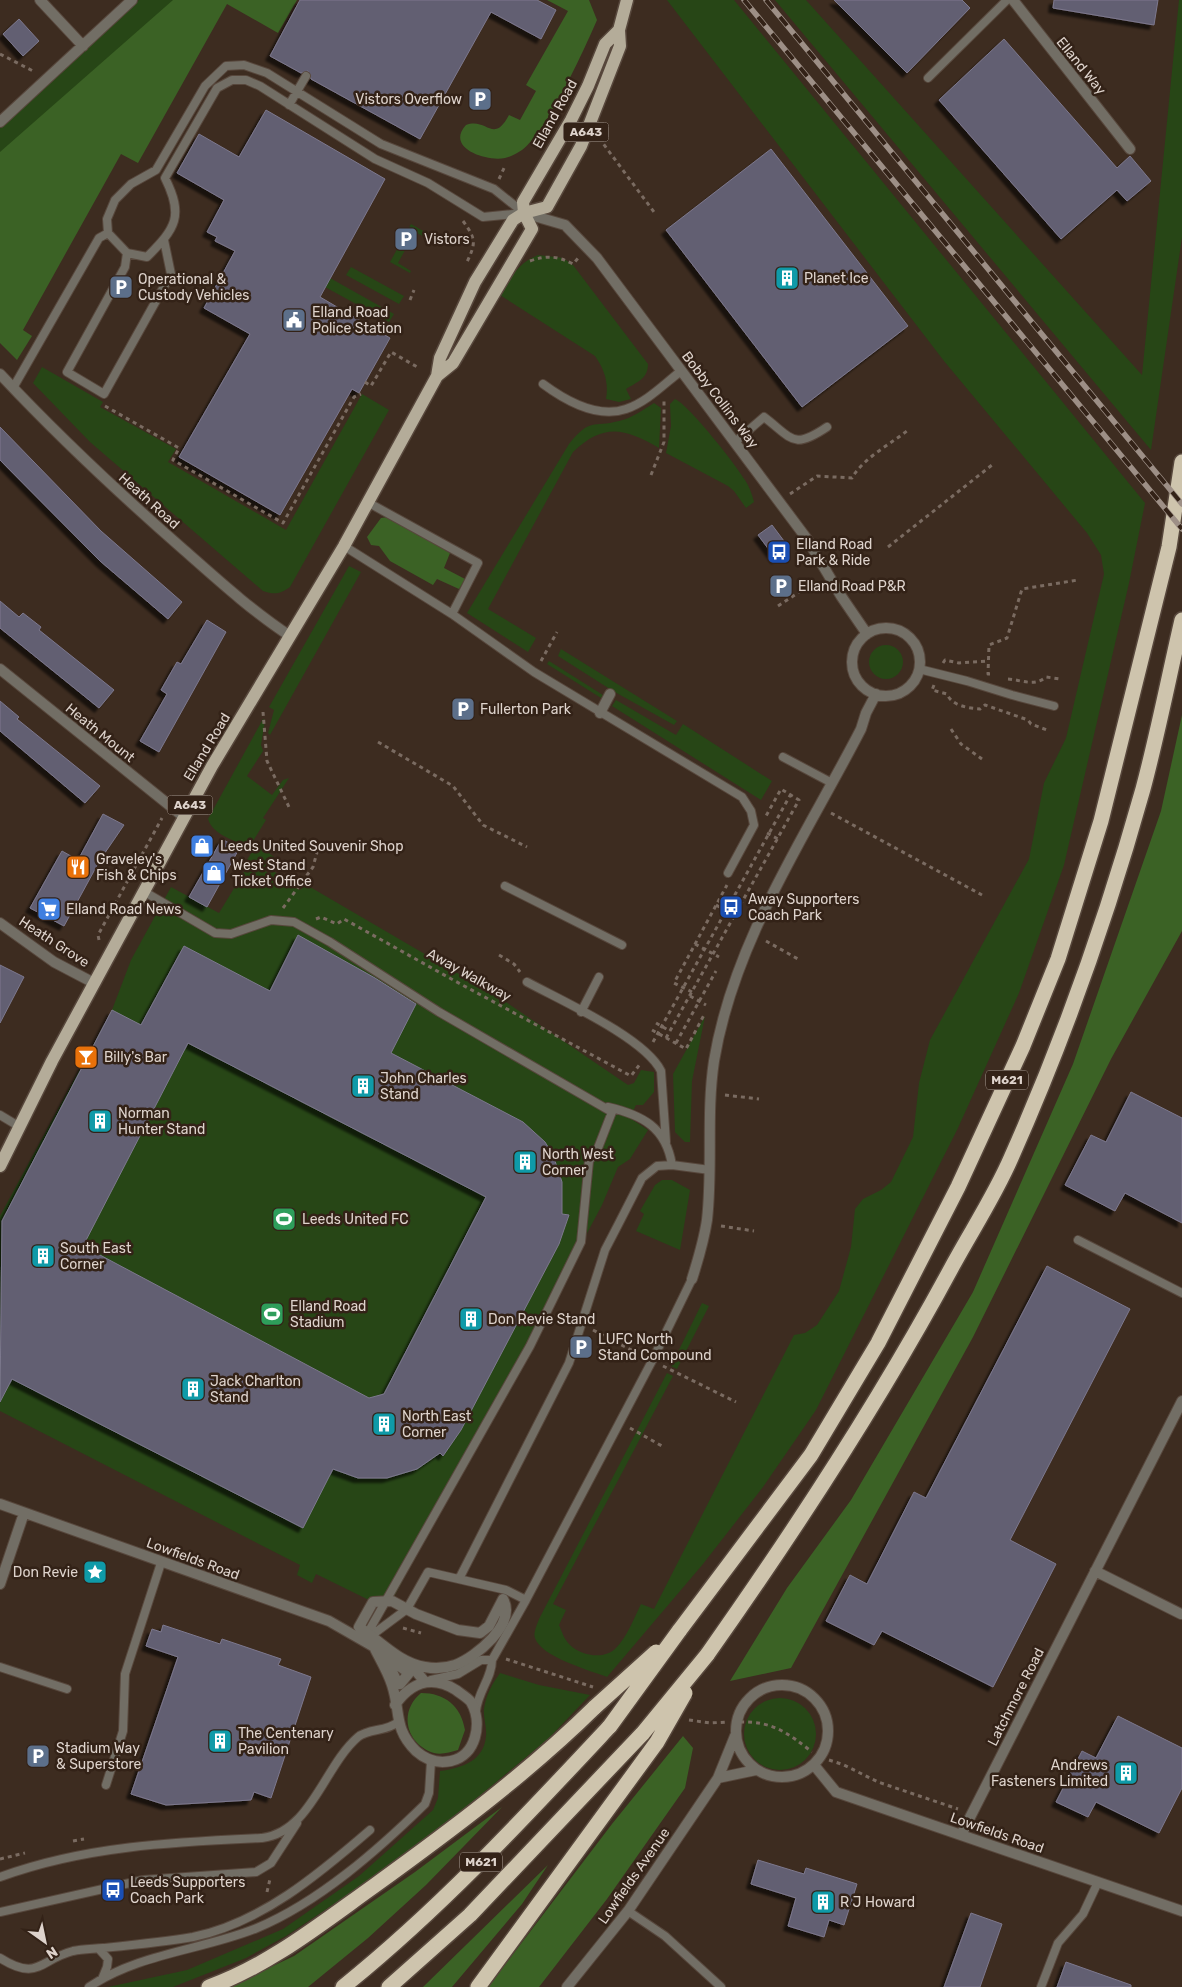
<svg xmlns="http://www.w3.org/2000/svg" width="1182" height="1987" viewBox="0 0 1182 1987" font-family="Rubik,sans-serif">
	<style>
		.green { fill: #274616 }
		.forest { fill: #3b6225 }
		.building { fill: #625e72; stroke: #7d798e; fill-rule: evenodd; filter: url(#shadow) }
		.lines { fill: none; stroke-linecap: round; stroke-linejoin: round }
		.lane-casing { stroke: #57473c; stroke-width: 10 }
		.street-casing { stroke: #57473c; stroke-width: 12 }
		.primary-casing { stroke: #57473c; stroke-width: 15 }
		.highway-casing { stroke: #57473c; stroke-width: 18 }
		.path { stroke: #7a6b61; stroke-width: 3; stroke-dasharray: 4 4; stroke-linecap: butt }
		.lane { stroke: #726e65; stroke-width: 8 }
		.street { stroke: #726e65; stroke-width: 10 }
		.primary { stroke: #b4ac99; stroke-width: 12 }
		.highway { stroke: #cec4ad; stroke-width: 15 }
		.rail-casing { stroke: #9d8f86; stroke-width: 5.5 }
		.rail { stroke: #332217; stroke-width: 4; stroke-dasharray: 11; stroke-linecap: butt }
		.highway-bridge-casing { stroke: #57473c; stroke-width: 18; stroke-linecap: butt }
		.highway-bridge { stroke: #cec4ad; stroke-width: 15 }
		.labels { text-anchor: middle; dominant-baseline: central; stroke-width: 5; stroke-linejoin: round; paint-order: stroke }
		.shield { fill: #332217; stroke: #ab9e96; stroke-width: 1 }
		.shield-label { font-size: 12px; font-weight: bold; fill: #ded3cc }
		.street-label { font-size: 14px; fill: #ded3cc; stroke: #332217 }
		.poi-label { font-size: 14px; fill: #ded3cc; stroke: #332217; text-anchor: start }
	</style>
	<defs>
		<filter id="shadow"><feDropShadow dx="-4.5" dy="4.5" stdDeviation="1" flood-color="#0009"/></filter>
	</defs>
	<rect width="100%" height="100%" fill="#3d2c20"/>
	<path class="green" d="M139,0H174L0,153V121Z
		M667,0H734L1145,503L1129,583L1064,865L1019,993L958,1128L816,1410L763,1487L703,1564L607,1677C589,1670 541,1657 535,1638C533,1633 537,1625 539,1619L667,1373L673,1376L553,1604L566,1610L559,1625C562,1632 564,1639 570,1645C581,1656 605,1660 616,1648C627,1637 634,1618 641,1604L654,1609L794,1335L805,1333L817,1325L839,1291L851,1247L855,1209L863,1199L881,1190L891,1182L913,1137L919,1083L930,1040L1029,859L1044,783L1066,738L1104,574L1101,555L1087,533L944,361Z
		M775,0H806L1142,375L1179,0H1182V237L1151,450Z
		M411,224L432,236L430,240L415,232L398,263L411,271L410,273L390,262Z
		M538,255L563,258L573,265L648,364C648,379 637,382 626,389L631,399L619,402L606,399C609,382 604,369 595,356L500,295C511,277 518,263 538,255Z
		M351,267L404,296L399,304L346,275Z
		M330,278L394,314L389,322L325,287Z
		M42,367L103,402L100,407L176,449L168,462L286,530L362,394L389,410L290,587C280,594 275,595 263,591L90,442L33,383Z
		M675,399C689,405 736,465 745,480C749,486 752,494 754,502L746,508L734,491L728,486L666,453L671,426L670,404Z
		M654,403L661,408L659,448C624,428 604,423 573,452L488,609L536,638L528,652L467,613L569,444C591,417 592,428 619,421C632,418 643,410 654,403Z
		M349,566L361,572L270,735L268,733L274,710L269,707Z
		M869 662a17 17 0 1 1 34 0a17 17 0 1 1-34 0Z
		M561,649L677,721L674,725L613,691L558,656Z
		M549,661L603,695L601,698L547,664Z
		M616,700L676,735L683,724L772,781L761,800L612,706Z
		M263,719L265,720L261,745L263,751L247,776L272,795L283,780L289,778L263,818L266,820L253,841L274,857L265,871L270,874L272,870L300,890L305,884L500,998L628,1085L634,1083L641,1070L654,1072V1092L643,1105H636L630,1118L648,1130L630,1159L618,1167L602,1205L392,1601L373,1602L316,1574L312,1583L297,1575L300,1565L0,1411V1216L112,1010L131,960L171,887L219,913L250,862L247,860L253,850C241,841 214,838 208,819Z
		M705,1016L692,1081L690,1142H685L675,1132L673,1074Z
		M662,1180H672L690,1190L680,1250L636,1231L644,1214L640,1211L655,1185Z
		M702,1303L709,1306L677,1369L671,1366Z
		M500,1673L539,1685L590,1695L549,1738L429,1838L388,1868L286,1936L246,1958L173,1987H108L187,1970L283,1929L359,1876L433,1810L438,1798L440,1771C462,1768 484,1761 486,1736C487,1727 483,1717 484,1709C486,1695 492,1684 500,1673Z
		M744 1734a36 36 0 1 1 72 0a36 36 0 1 1-72 0Z"/>
	<path class="forest" d="M173,0H297L278,33L227,4L138,163L121,154L23,330L32,336L17,360L0,343V152Z
		M547,0H589L597,20C584,50 547,132 522,150C517,153 511,157 505,158C486,162 445,148 466,125C487,117 493,145 509,115L520,120L536,91L526,85L568,11Z
		M388,517L450,553L444,568L465,579L459,589L437,579L433,585L390,561L379,546L371,545L367,537L381,518Z
		M1182,715V931L1111,1059L973,1337L791,1668L730,1681L787,1588L851,1500L973,1292L1073,1064L1161,811Z
		M421,1693C445,1693 461,1706 465,1730L458,1750C450,1752 442,1755 434,1753C406,1744 398,1712 421,1693Z
		M683,1736L693,1748L685,1788L607,1899L539,1987H488L612,1824Z
		M502,1807L426,1885L368,1938L308,1987H229L294,1956L415,1872Z
		M548,1865L522,1904L452,1987H423Z"/>
	<path class="building" d="M300,0H537L556,10L541,39L491,12L420,139L311,79L308,71L301,73L270,56Z
		M834,0H962L970,8L907,73Z
		M1054,0H1158L1154,25L1053,8Z
		M19,19L39,41L23,56L3,34Z
		M1004,39L1117,168L1130,156L1151,181L1127,201L1117,190L1061,239L939,100Z
		M266,110L385,179L320,297L390,338L359,393L352,389L280,515L179,457L250,334L204,308L235,251L215,241L217,237L207,232L224,200L177,173L199,134L239,157Z
		M771,149L908,326L802,407L666,230Z
		M0,427L101,531L182,602L168,619L100,561L0,460Z
		M772,525L790,549L776,559L758,535Z
		M0,601L19,617L23,613L41,627L39,630L114,690L99,708L0,628Z
		M207,620L226,632L159,752L140,741L167,694L161,690L177,662L181,664Z
		M0,701L19,717L17,719L100,786L85,803L0,731Z
		M103,814L124,825L100,860L64,926L30,908L62,851L78,860Z
		M222,839L239,849L207,907L189,897Z
		M298,935L375,978L416,1004L391,1053L523,1122L545,1142L553,1155L562,1182V1214L569,1215L559,1244L461,1430L443,1456L440,1453L417,1469L387,1478H358L333,1469L303,1528L12,1379L0,1402L2,1221L112,1010L141,1025L184,946L270,991ZM188,1043L486,1197L384,1394L369,1398L83,1246Z
		M0,965L24,977L0,1023Z
		M1131,1092L1182,1118V1223L1125,1193L1115,1211L1065,1185L1091,1135L1106,1142Z
		M1047,1266L1130,1309L1010,1540L1056,1564L993,1687L882,1631L874,1645L826,1621L850,1575L867,1584L914,1492L926,1498Z
		M163,1625L220,1644L222,1639L281,1659L278,1665L311,1677L271,1798L254,1792L251,1800L166,1805L131,1794L178,1657L146,1646L152,1629L161,1632Z
		M1118,1716L1182,1748V1788L1159,1833L1096,1802L1088,1817L1056,1802L1082,1751L1096,1758Z
		M758,1860L804,1874L806,1868L857,1884L844,1925L829,1920L824,1937L788,1926L796,1898L751,1884Z
		M971,1913L1002,1924L980,1987H944Z
		M1066,1962L1131,1985V1987H1057Z"/>
	<g class="lines">
		<g class="lane-casing">
			<path id="lane" d="M244,65L267,73L381,144L494,189L524,213L483,217L428,183L375,159L260,86L246,80H232L217,88L165,178C184,216 176,228 147,257L127,253L108,233L107,219L115,200L131,184L156,170L205,86L226,66Z
				M928,78L1007,0
				M289,105L306,76
				M127,253L125,267L67,372L104,394L171,274L164,240
				M543,384C566,401 597,419 626,409C647,402 664,384 681,371
				M13,388L99,238L108,233
				M735,442L764,417C793,439 793,450 827,427
				M369,503L478,563L452,614
				M344,546L452,614L534,672L742,797L751,811L754,825L728,873
				M919,669L967,681L1012,695L1054,706
				M783,757L832,783
				M505,886L622,945
				M143,891L215,933L231,934L271,920L294,922L330,942L439,1012L612,1112L598,1148L589,1161L581,1242L530,1346L366,1636
				M527,982C562,1001 645,1038 661,1071L666,1142
				M581,1012L599,977
				M608,1107C642,1115 666,1127 672,1165L710,1170
				M0,1115L20,1127
				M1078,1240L1182,1293
				M459,1579L569,1363L605,1250L619,1223L642,1178L657,1166L672,1165
				M368,1638L407,1609L428,1572L506,1590L526,1600
				M0,1667L67,1689
				M431,1680L458,1674L481,1660H492
				M476,1711C478,1691 492,1678 492,1660L526,1600L652,1361L692,1279
				M106,1785L123,1731L125,1674L161,1563
				M0,1877C84,1846 174,1842 262,1838C311,1832 324,1766 358,1737C369,1728 386,1732 398,1722
				M628,1911L665,1936L721,1987
				M0,1912L143,1880L256,1872L271,1863L297,1823
				M99,1949L108,1959L107,1967L102,1979
				M0,1958C38,1982 39,1960 73,1951C82,1949 93,1949 103,1948C133,1945 164,1942 193,1937C261,1923 319,1874 370,1830
				M89,1987C139,1953 203,1950 257,1928C319,1902 378,1850 425,1804L429,1793L431,1761
				M1041,1987L1058,1943L1083,1914L1098,1882"/>
		</g>
		<g class="street-casing">
			<path id="street" d="M40,0L83,46
				M1013,0L1130,149
				M0,122L132,0
				M524,213L565,225L597,258L807,539L841,596L867,634
				M0,374C58,436 120,494 184,550C218,580 252,611 290,636
				M852 662a34 34 0 1 1 68 0a34 34 0 1 1-68 0Z
				M0,669L184,817
				M600,713L610,694
				M0,923L54,962L94,983
				M692,1279C698,1260 704,1240 707,1220C713,1167 706,1114 714,1061C734,940 806,836 861,729L866,713L876,694
				M0,1504L329,1621L416,1671L425,1682
				M1095,1571L1181,1614
				M0,1584L24,1513
				M503,1599C517,1624 476,1657 455,1665C446,1668 435,1669 425,1667C399,1663 380,1641 359,1627L373,1602L392,1601L416,1614L458,1630L480,1633L489,1626Z
				M374,1647C380,1659 388,1672 392,1685C401,1712 393,1728 416,1751C426,1760 437,1764 451,1761C476,1756 483,1723 471,1702C467,1697 461,1694 456,1690C432,1675 411,1682 395,1705
				M389,1659L409,1673L400,1684H398L387,1661Z
				M736 1731a46 46 0 1 1 92 0a46 46 0 1 1-92 0Z
				M814,1765L836,1792L1182,1911
				M718,1778L756,1770
				M961,1835L1182,1401
				M567,1987L628,1911L718,1778L735,1736"/>
		</g>
		<g class="primary-casing">
			<path id="primary" d="M437,376L440,358L475,282L513,220L524,213L547,207L581,146L620,46L619,30L627,0
				M0,1166L52,1061L212,766L344,546L437,376L453,363L532,229L524,213L523,202L571,120L588,86L605,44L619,30"/>
		</g>
		<g class="highway-casing">
			<path id="highway" d="M679,1631L811,1455L878,1343L958,1187L1023,1046L1058,959L1101,821L1169,547L1182,462
				M707,1655C796,1529 880,1401 953,1265C972,1230 995,1195 1011,1158C1064,1039 1108,914 1143,789C1158,733 1169,676 1182,620
				M209,1987C270,1965 322,1923 374,1886C450,1831 528,1773 595,1707
				M343,1987C440,1909 525,1817 610,1726
				M389,1987L470,1915L643,1733
				M478,1987L657,1742"/>
		</g>
		<path class="path" d="M0,54L35,72
			M599,138L654,212
			M499,179L505,166
			M463,221C476,239 476,243 467,262
			M530,261C547,255 558,256 573,264L579,257
			M410,300L414,290
			M365,382L371,386L391,352L419,368
			M105,406L179,448L173,460L283,523L354,397L361,394
			M651,475L664,442V401
			M790,494L817,476L852,478C863,458 891,444 908,430
			M888,547L992,465
			M778,606L816,581
			M541,661L557,632
			M943,663L945,660L959,663L988,661
			M990,674H988L989,645L1007,638L1022,589L1078,580
			M1008,679C1022,680 1034,687 1046,677L1060,679
			M934,685L932,690L947,694C952,706 968,708 980,709L985,705L1028,720L1031,724L1047,730
			M263,712L267,761L289,807
			M951,729L961,744L982,759
			M378,742L453,786L483,825L527,847
			M831,813L982,895
			M767,833L778,839
			M716,905L735,916
			M283,908L313,867L320,841
			M316,919L321,917L337,924L344,919L455,981L631,1076L640,1064
			M99,940L98,935L162,818
			M766,941L798,959
			M695,944L719,957
			M499,955L514,964L520,972
			M692,992L674,983L727,885
			M690,996L706,1005
			M656,1023L670,1031
			M652,1030L686,1049L704,1015
			M666,1038L799,800L781,789L766,816
			M653,1042L792,792
			M676,1043L716,971
			M725,1095L759,1099
			M721,1226L754,1231
			M593,1330L637,1353
			M663,1366L736,1402
			M630,1428L662,1446
			M403,1628L421,1633
			M506,1659L593,1687
			M689,1720L710,1723L728,1722
			M740,1722C772,1721 788,1733 812,1752
			M829,1760L844,1765L878,1782L958,1809
			M73,1841L84,1839
			M0,1859L25,1853
			M267,1892L270,1879"/>
		<use href="#lane" class="lane"/>
		<use href="#street" class="street"/>
		<use href="#primary" class="primary"/>
		<use href="#highway" class="highway"/>
		<g class="rail-casing">
			<path id="rail" d="M744,0L1182,529
				M766,0L1182,504"/>
		</g>
		<use href="#rail" class="rail"/>
		<g class="highway-bridge-casing">
			<path id="highway-bridge" d="M595,1707L656,1652
				M610,1726L679,1631
				M643,1733L707,1655
				M657,1742L685,1693"/>
		</g>
		<use href="#highway-bridge" class="highway-bridge"/>
	</g>
	<defs>
		<g id="parking-square" transform="scale(1.25)"><rect x="-9" y="-9" width="18" height="18" rx="4" fill="#5c6f8a" stroke="#332217"/><path d="M-3.5-5.5H1a3.5 3.5 0 0 1 0 7H-1V5.5H-3.5ZM-1-3.4V-.6H.8a1.4 1.4 0 0 0 0-2.8Z" fill="#fff"/></g>
		<g id="building-square" transform="scale(1.25)"><rect x="-9" y="-9" width="18" height="18" rx="4" fill="#0f9aa8" stroke="#332217"/><path d="M-4-6H4V6H1V3H-1V6H-4ZM-2.5-4.3h1.7v1.8h-1.7ZM.8-4.3h1.7v1.8H.8ZM-2.5-1h1.7V.8h-1.7ZM.8-1h1.7V.8H.8Z" fill="#fff"/></g>
		<g id="civic-square" transform="scale(1.25)"><rect x="-9" y="-9" width="18" height="18" rx="4" fill="#5c6f8a" stroke="#332217"/><path d="M-.6-6.5H3V-4.5H.6V-3L4-1V1h2V6H-6V1h2V-1L-.6-3ZM-1.2 2.5V6h2.4V2.5Z" fill="#fff"/></g>
		<g id="bus-square" transform="scale(1.25)"><rect x="-9" y="-9" width="18" height="18" rx="4" fill="#1a4fb4" stroke="#332217"/><path d="M-5-6H5V4H4V6H2V4H-2V6H-4V4H-5ZM-3.5-4V0h7V-4ZM-3.5 1.2v1.5H-2V1.2ZM2 1.2v1.5H3.5V1.2Z" fill="#fff"/></g>
		<g id="shop-square" transform="scale(1.25)"><rect x="-9" y="-9" width="18" height="18" rx="4" fill="#3f7fe0" stroke="#332217"/><path d="M-5-2.5h2.3a2.7 3.5 0 0 1 5.4 0H5L5.5 6h-11ZM-1.5-2.5h3a1.5 2.3 0 0 0-3 0Z" fill="#fff"/></g>
		<g id="restaurant-square" transform="scale(1.25)"><rect x="-9" y="-9" width="18" height="18" rx="4" fill="#e8710a" stroke="#332217"/><path d="M-5-6h1v4h1v-4h1v4h1v-4h1v5L-1.5 .5V6h-2V.5L-5-1ZM5-6V6H3V1.5H1.5Q1.5-4 5-6Z" fill="#fff"/></g>
		<g id="supermarket-square" transform="scale(1.25)"><rect x="-9" y="-9" width="18" height="18" rx="4" fill="#3f7fe0" stroke="#332217"/><path d="M-6-5.5h2.5l.6 2H6L4.5 2H-2.5L-4.4-4H-6ZM-1.5 3.2a1.3 1.3 0 1 0 .1 0ZM3 3.2a1.3 1.3 0 1 0 .1 0Z" fill="#fff"/></g>
		<g id="bar-square" transform="scale(1.25)"><rect x="-9" y="-9" width="18" height="18" rx="4" fill="#e8710a" stroke="#332217"/><path d="M-6-5H6L.8 .8V4.5H3.5V6h-7V4.5H-.8V.8Z" fill="#fff"/></g>
		<g id="stadium-square" transform="scale(1.25)"><rect x="-9" y="-9" width="18" height="18" rx="4" fill="#2e9e5b" stroke="#332217"/><path d="M0-5a6.5 5 0 1 0 0 10a6.5 5 0 1 0 0-10ZM-3.5-1.8h7v3.6h-7Z" fill="#fff"/></g>
		<g id="sight-square" transform="scale(1.25)"><rect x="-9" y="-9" width="18" height="18" rx="4" fill="#0f9aa8" stroke="#332217"/><path d="M0-6L1.8-2.2L6-1.7L2.9 1.2L3.7 5.4L0 3.3L-3.7 5.4L-2.9 1.2L-6-1.7L-1.8-2.2Z" fill="#fff"/></g>
	</defs>
	<g fill-rule="evenodd">
		<use href="#parking-square" x="480" y="99"/>
		<use href="#parking-square" x="406" y="239"/>
		<use href="#building-square" x="787" y="278"/>
		<use href="#parking-square" x="121" y="287"/>
		<use href="#civic-square" x="294" y="320"/>
		<use href="#bus-square" x="779" y="552"/>
		<use href="#parking-square" x="781" y="586"/>
		<use href="#parking-square" x="463" y="709"/>
		<use href="#shop-square" x="202" y="846"/>
		<use href="#restaurant-square" x="78" y="867"/>
		<use href="#shop-square" x="214" y="873"/>
		<use href="#bus-square" x="731" y="907"/>
		<use href="#supermarket-square" x="49" y="909"/>
		<use href="#bar-square" x="86" y="1057"/>
		<use href="#building-square" x="363" y="1086"/>
		<use href="#building-square" x="100" y="1121"/>
		<use href="#building-square" x="525" y="1162"/>
		<use href="#stadium-square" x="284" y="1219"/>
		<use href="#building-square" x="43" y="1256"/>
		<use href="#stadium-square" x="272" y="1314"/>
		<use href="#building-square" x="471" y="1319"/>
		<use href="#parking-square" x="581" y="1347"/>
		<use href="#building-square" x="193" y="1389"/>
		<use href="#building-square" x="384" y="1424"/>
		<use href="#sight-square" x="95" y="1572"/>
		<use href="#building-square" x="220" y="1741"/>
		<use href="#parking-square" x="38" y="1756"/>
		<use href="#building-square" x="1126" y="1773"/>
		<use href="#bus-square" x="113" y="1890"/>
		<use href="#building-square" x="823" y="1902"/>
	</g>
	<g class="labels">
		<g class="shield">
			<rect x="563.5" y="122.5" width="45" height="19" rx="4"/>
			<rect x="167.5" y="795.5" width="45" height="19" rx="4"/>
			<rect x="986" y="1070.5" width="42" height="19" rx="4"/>
			<rect x="460" y="1852.5" width="42" height="19" rx="4"/>
		</g>
		<g class="shield-label">
			<text x="586" y="132">A643</text>
			<text x="190" y="805">A643</text>
			<text x="1007" y="1080">M621</text>
			<text x="481" y="1862">M621</text>
		</g>
		<g class="street-label">
			<text transform="translate(1081 66) rotate(51)">Elland Way</text>
			<text transform="translate(555 114) rotate(-61)">Elland Road</text>
			<text transform="translate(720 400) rotate(53)">Bobby Collins Way</text>
			<text transform="translate(149 501) rotate(42)">Heath Road</text>
			<text transform="translate(100 733) rotate(39)">Heath Mount</text>
			<text transform="translate(207 747) rotate(-59)">Elland Road</text>
			<text transform="translate(54 942) rotate(33)">Heath Grove</text>
			<text transform="translate(469 975) rotate(29)">Away Walkway</text>
			<text transform="translate(193 1559) rotate(20)">Lowfields Road</text>
			<text transform="translate(1016 1697) rotate(-63)">Latchmore Road</text>
			<text transform="translate(997 1833) rotate(19)">Lowfields Road</text>
			<text transform="translate(634 1876) rotate(-55)">Lowfields Avenue</text>
		</g>
		<g class="poi-label">
			<text x="462" y="99" text-anchor="end">Vistors Overflow</text>
			<text x="424" y="239">Vistors</text>
			<text x="804" y="278">Planet Ice</text>
			<text x="138" y="279">Operational &amp;<tspan x="138" dy="16">Custody Vehicles</tspan></text>
			<text x="312" y="312">Elland Road<tspan x="312" dy="16">Police Station</tspan></text>
			<text x="796" y="544">Elland Road<tspan x="796" dy="16">Park &amp; Ride</tspan></text>
			<text x="798" y="586">Elland Road P&amp;R</text>
			<text x="480" y="709">Fullerton Park</text>
			<text x="220" y="846">Leeds United Souvenir Shop</text>
			<text x="96" y="859">Graveley's<tspan x="96" dy="16">Fish &amp; Chips</tspan></text>
			<text x="232" y="865">West Stand<tspan x="232" dy="16">Ticket Office</tspan></text>
			<text x="748" y="899">Away Supporters<tspan x="748" dy="16">Coach Park</tspan></text>
			<text x="66" y="909">Elland Road News</text>
			<text x="104" y="1057">Billy's Bar</text>
			<text x="380" y="1078">John Charles<tspan x="380" dy="16">Stand</tspan></text>
			<text x="118" y="1113">Norman<tspan x="118" dy="16">Hunter Stand</tspan></text>
			<text x="542" y="1154">North West<tspan x="542" dy="16">Corner</tspan></text>
			<text x="302" y="1219">Leeds United FC</text>
			<text x="60" y="1248">South East<tspan x="60" dy="16">Corner</tspan></text>
			<text x="290" y="1306">Elland Road<tspan x="290" dy="16">Stadium</tspan></text>
			<text x="488" y="1319">Don Revie Stand</text>
			<text x="598" y="1339">LUFC North<tspan x="598" dy="16">Stand Compound</tspan></text>
			<text x="210" y="1381">Jack Charlton<tspan x="210" dy="16">Stand</tspan></text>
			<text x="402" y="1416">North East<tspan x="402" dy="16">Corner</tspan></text>
			<text x="78" y="1572" text-anchor="end">Don Revie</text>
			<text x="238" y="1733">The Centenary<tspan x="238" dy="16">Pavilion</tspan></text>
			<text x="56" y="1748">Stadium Way<tspan x="56" dy="16">&amp; Superstore</tspan></text>
			<text x="1108" y="1765" text-anchor="end">Andrews<tspan x="1108" dy="16">Fasteners Limited</tspan></text>
			<text x="130" y="1882">Leeds Supporters<tspan x="130" dy="16">Coach Park</tspan></text>
			<text x="840" y="1902">R J Howard</text>
		</g>
	</g>
	<g transform="translate(45 1942) rotate(147)" stroke="#332217" stroke-width="4" paint-order="stroke">
	<path d="M0-4L9 19L0 12L-9 19Z" fill="#ded3cc"/>
	<text y="-8" font-size="14" font-weight="bold" text-anchor="middle" fill="#ded3cc">N</text>
	</g>
</svg>
